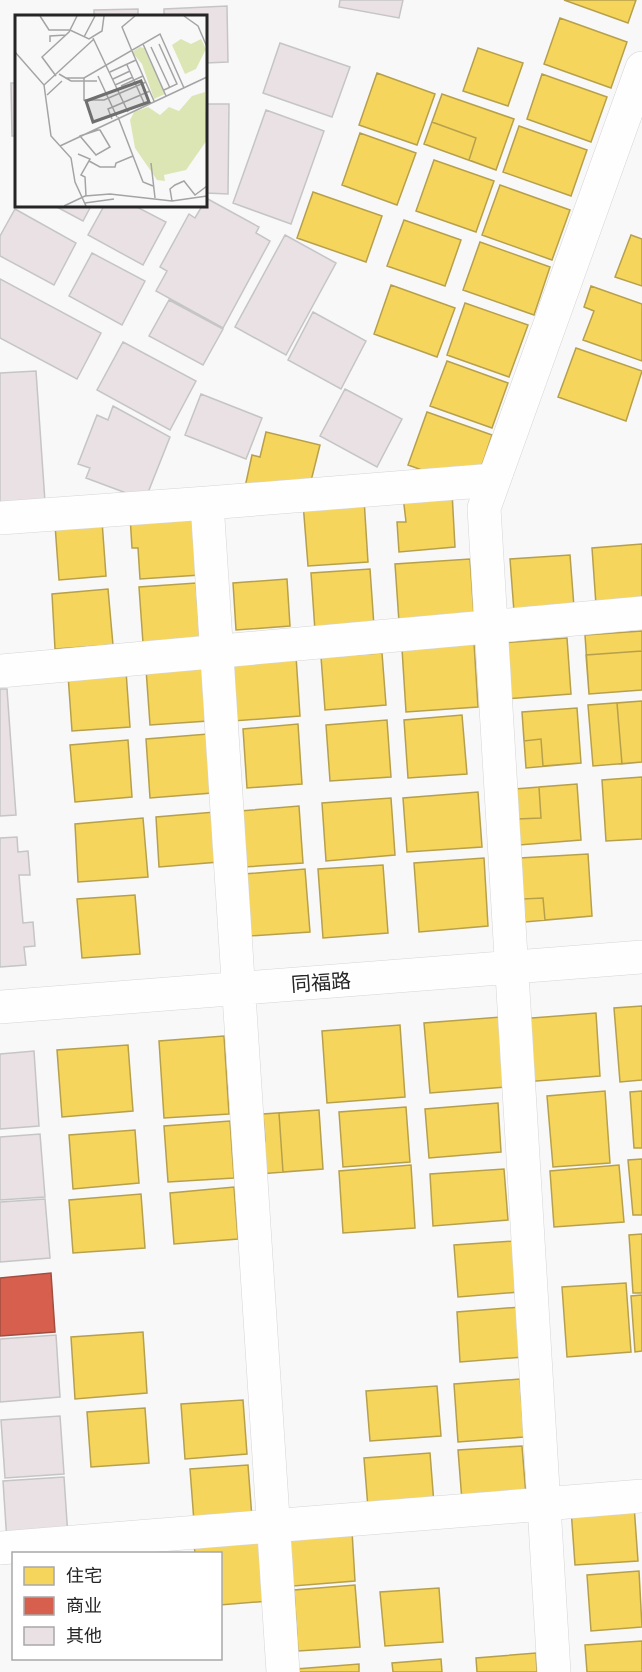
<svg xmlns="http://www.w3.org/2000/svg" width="642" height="1672" viewBox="0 0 642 1672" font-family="'Open Sans','Noto Sans SC',sans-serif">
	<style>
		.homes { fill: #f6d55c; stroke: #b7a04c; stroke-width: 1.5 }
		.shops { fill: #d6604d; stroke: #a14e41; stroke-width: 1.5 }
		.building { fill: #e9e1e4; stroke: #c5c5c5; stroke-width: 1.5 }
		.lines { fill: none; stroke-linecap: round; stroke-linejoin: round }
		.minor-casing { stroke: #d5d5d5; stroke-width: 34 }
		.minor { stroke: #fefefe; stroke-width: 33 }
		.labels { text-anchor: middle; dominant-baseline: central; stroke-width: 6; stroke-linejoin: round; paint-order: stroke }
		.street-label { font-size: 20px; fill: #252525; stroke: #fff }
		.inset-road { fill: none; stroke: #a4a4a4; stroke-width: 1.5 }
		.view { fill: #6f6f6f; fill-opacity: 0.15; stroke: #6f6f6f; stroke-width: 3 }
		.inset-edge { fill: none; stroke: #252525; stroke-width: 3 }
	</style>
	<rect width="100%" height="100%" fill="#f8f8f8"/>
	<path class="homes" d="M564,0H636L628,23Z
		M560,18L627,42L611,88L544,64Z
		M478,48L523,63L508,106L463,91Z
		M377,73L435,94L417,145L359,125Z
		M542,74L607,97L591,142L527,119Z
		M442,94L514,119L496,170L469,160L476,138L432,122Z
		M442,94L514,119L496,170L424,144Z
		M519,126L587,150L571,196L503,172Z
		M360,133L416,153L397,205L342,185Z
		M434,160L494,181L476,232L416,211Z
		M500,185L570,210L552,260L482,235Z
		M313,192L382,216L366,262L297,238Z
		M404,220L461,240L445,286L387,266Z
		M631,235L642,239V286L615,277Z
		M480,242L550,267L534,315L463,290Z
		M391,285L455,308L437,357L374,334Z
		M591,286L642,304V361L583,340L594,311L584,307Z
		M465,303L528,325L509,377L447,355Z
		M576,348L642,371L626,421L558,397Z
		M447,361L508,383L492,428L430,406Z
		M427,412L492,435L481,468L439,476L408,465Z
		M266,432L320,445L309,489L245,487L252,455L260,457Z
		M452,492L455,547L399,552L397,522H406L403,496Z
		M364,499L368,562L308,566L303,503Z
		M195,511L200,575L140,579L138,548H132L130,516Z
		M102,521L106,576L59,580L55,525Z
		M642,544V602L596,605L592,548Z
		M570,555L574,607L514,612L510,559Z
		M470,559L474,616L399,622L395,564Z
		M370,569L374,626L315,631L311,573Z
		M287,579L290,626L236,630L233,583Z
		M196,583L200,639L143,643L139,587Z
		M108,589L113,645L55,649L52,594Z
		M642,631V690L589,694L585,635Z
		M567,638L571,694L504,699L500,643Z
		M474,643L478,707L406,712L402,649Z
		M642,651V690L589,694L586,655Z
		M382,653L386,705L325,710L321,657Z
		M296,656L300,716L233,721L229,661Z
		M204,665L208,721L150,725L146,669Z
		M126,671L130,727L72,731L68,675Z
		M642,701V762L622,764L617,703Z
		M642,701V762L593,766L588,705Z
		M577,708L581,763L543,766L541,739L524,741L522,712Z
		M577,708L581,763L526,768L522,712Z
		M462,715L467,774L408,778L404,720Z
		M387,720L391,777L330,781L326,725Z
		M298,724L302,784L247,788L243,729Z
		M208,734L212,793L150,798L146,739Z
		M128,740L132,797L75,802L70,745Z
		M642,777V839L606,841L602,780Z
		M577,784L581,840L519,845L517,819L541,818L539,787Z
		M577,784L581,840L519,845L515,789Z
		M478,792L482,847L407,852L403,798Z
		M391,798L395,855L326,861L322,803Z
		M299,806L303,863L244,867L240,811Z
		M215,812L219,862L159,867L156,817Z
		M143,818L148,877L78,882L75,824Z
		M588,854L592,916L545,920L543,898L523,899L520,858Z
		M588,854L592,916L525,922L520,858Z
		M484,858L488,926L419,932L414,863Z
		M383,865L388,933L323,938L318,869Z
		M305,869L310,932L249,936L244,874Z
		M135,895L140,954L82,958L77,899Z
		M642,1006V1080L620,1082L614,1008Z
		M596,1013L600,1076L524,1082L519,1019Z
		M501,1017L506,1087L430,1093L424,1023Z
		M400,1025L405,1097L327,1103L322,1031Z
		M224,1036L229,1114L164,1118L159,1041Z
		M128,1045L133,1111L62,1117L57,1050Z
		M605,1091L610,1163L553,1167L547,1096Z
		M642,1091V1148H634L630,1092Z
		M498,1103L501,1152L429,1158L425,1109Z
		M406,1107L410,1162L343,1167L339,1112Z
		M319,1110L323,1169L259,1174L256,1141H265L263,1114Z
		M319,1110L323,1169L283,1172L279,1113Z
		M230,1121L234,1178L168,1182L164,1126Z
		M135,1130L139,1183L73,1189L69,1135Z
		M642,1159V1215H633L628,1160Z
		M411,1165L415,1228L343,1233L339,1171Z
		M619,1165L624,1222L554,1227L550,1171Z
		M504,1169L508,1220L433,1226L430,1174Z
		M234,1187L238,1239L174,1244L170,1193Z
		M141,1194L145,1248L73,1253L69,1200Z
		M642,1234V1293H633L629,1235Z
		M515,1241L519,1292L458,1297L454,1245Z
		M626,1283L631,1352L567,1357L562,1287Z
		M642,1295V1351L635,1352L631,1296Z
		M521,1307L524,1357L460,1362L457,1312Z
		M143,1332L147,1393L75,1399L71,1337Z
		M520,1379L524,1437L458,1442L454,1384Z
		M437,1386L441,1436L370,1441L366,1391Z
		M243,1400L247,1454L185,1459L181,1404Z
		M145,1408L149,1463L91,1467L87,1412Z
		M522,1446L526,1496L462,1501L458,1450Z
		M430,1453L434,1504L368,1508L364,1458Z
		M248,1465L252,1518L194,1522L190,1469Z
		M634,1505L638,1561L575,1565L571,1509Z
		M352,1531L355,1581L293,1586L289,1535Z
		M265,1538L270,1601L220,1605V1554H195L194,1543Z
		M639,1571L642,1627L591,1631L587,1575Z
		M355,1585L360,1647L298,1651L294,1590Z
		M439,1588L443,1642L385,1646L380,1592Z
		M642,1641V1672H587L585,1645Z
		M536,1653L537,1672H477L476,1658Z
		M441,1659L442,1672H393L392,1663Z
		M359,1664V1672H296V1669Z"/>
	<path class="shops" d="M51,1273L55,1332L0,1336V1278Z"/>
	<path class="building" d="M340,0H403L399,18L339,7Z
		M227,6L228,62L206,63V16H164V9Z
		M138,9V16H94V10Z
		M280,43L350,67L332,117L263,93Z
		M11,83H16V136H12Z
		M206,104H229L228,194L206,193Z
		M266,110L324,131L291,224L233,203Z
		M206,198L259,227L256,233L270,241L223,328L156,291L167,271L160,267L189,214L195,218L202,206H206Z
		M55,206H91L83,221Z
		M104,206H135L166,222L143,265L88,235Z
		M15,209L76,243L54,285L0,256V236Z
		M285,235L336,263L286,355L235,327Z
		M92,253L145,281L122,325L69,296Z
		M0,279L101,333L77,379L0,338Z
		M169,300L223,329L203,365L149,336Z
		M313,312L366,341L341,389L288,360Z
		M123,342L196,381L170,430L97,390Z
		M36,371L45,502L0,506V373Z
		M345,389L402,419L377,467L320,436Z
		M201,394L262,418L246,459L185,435Z
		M113,406L170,437L145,500L86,478L90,468L78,464L97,415L108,420Z
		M0,689H7L16,815L0,816Z
		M17,837L18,852L28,851L30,875H19L23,923L33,922L35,946L24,947L26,965L0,967V838Z
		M34,1051L39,1126L0,1129V1054Z
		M40,1134L45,1197L0,1200V1137Z
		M45,1199L50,1258L0,1262V1202Z
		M56,1335L60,1397L0,1402V1339Z
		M60,1416L64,1474L5,1478L1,1420Z
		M64,1477L68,1537L7,1542L3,1481Z"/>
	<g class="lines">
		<g class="minor-casing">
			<path id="minor" d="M207,503L494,480
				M0,518L207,503L283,1672
				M0,671L642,613
				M0,1007L642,957
				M0,1548L642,1496
				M554,1672L484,508L642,68"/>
		</g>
		<use href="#minor" class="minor"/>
	</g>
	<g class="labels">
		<g class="street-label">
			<text transform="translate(321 982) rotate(-4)">同福路</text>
		</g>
	</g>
	<g transform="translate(15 15)">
		<rect width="192" height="192" fill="#f8f8f8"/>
		<path d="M166,24L176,29L186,24L191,34L181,54L170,59L157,30ZM125,32L129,33L150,79L139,84L127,49L117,37ZM190,77L192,125L171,155L149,160L150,166L142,165L120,133L115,105L119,97L133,92L145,100L154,92L164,96L177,81Z" fill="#dce6b5"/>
		<path class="inset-road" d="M25,1L34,15H55L74,24L87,16L89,1M169,1L183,11L192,32M69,22L80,1M78,23L113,97M35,27V21L51,20M128,29L151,81M144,29L162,69L149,75M136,32L155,73M117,36L139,86M117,36L107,12L120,1M0,37L29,70L36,121L56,143L60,167L71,191M112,50L130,90M95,57L121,45M44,59L56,66H82M41,61L27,42L54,17L62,1M83,61L102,102M50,63H69L145,19L169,73M69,63V85H89L131,67M98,64L115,56M29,70L79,24M100,70L118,62M106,71L128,61M32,80L47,66M103,102L128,167L138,171M97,104L93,94L135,76M64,122L65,121L83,115H85L95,132L81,140L65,121M45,131L192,62M63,139L75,144L66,160L70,162L71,181M74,146L85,152H100L101,148L118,141M136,148L140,183M157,186L155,174L160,170L169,166L180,180L192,171M70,188L99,184M49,191L70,181L95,179L157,186L192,181"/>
		<path class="view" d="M126,66L134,87L78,107L71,86Z"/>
		<rect width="192" height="192" class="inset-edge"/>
	</g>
	<rect x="12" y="1552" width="210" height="108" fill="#ffffff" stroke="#a8a8a8" stroke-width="1.5"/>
	<rect x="24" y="1567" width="30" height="18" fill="#f6d55c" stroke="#a8a8a8" stroke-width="1.5"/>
	<text x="66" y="1582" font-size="18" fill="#252525">住宅</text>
	<rect x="24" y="1597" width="30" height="18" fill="#d6604d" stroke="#a8a8a8" stroke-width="1.5"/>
	<text x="66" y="1612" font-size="18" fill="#252525">商业</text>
	<rect x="24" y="1627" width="30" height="18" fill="#e9e1e4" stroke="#a8a8a8" stroke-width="1.5"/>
	<text x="66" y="1642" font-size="18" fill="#252525">其他</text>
</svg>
